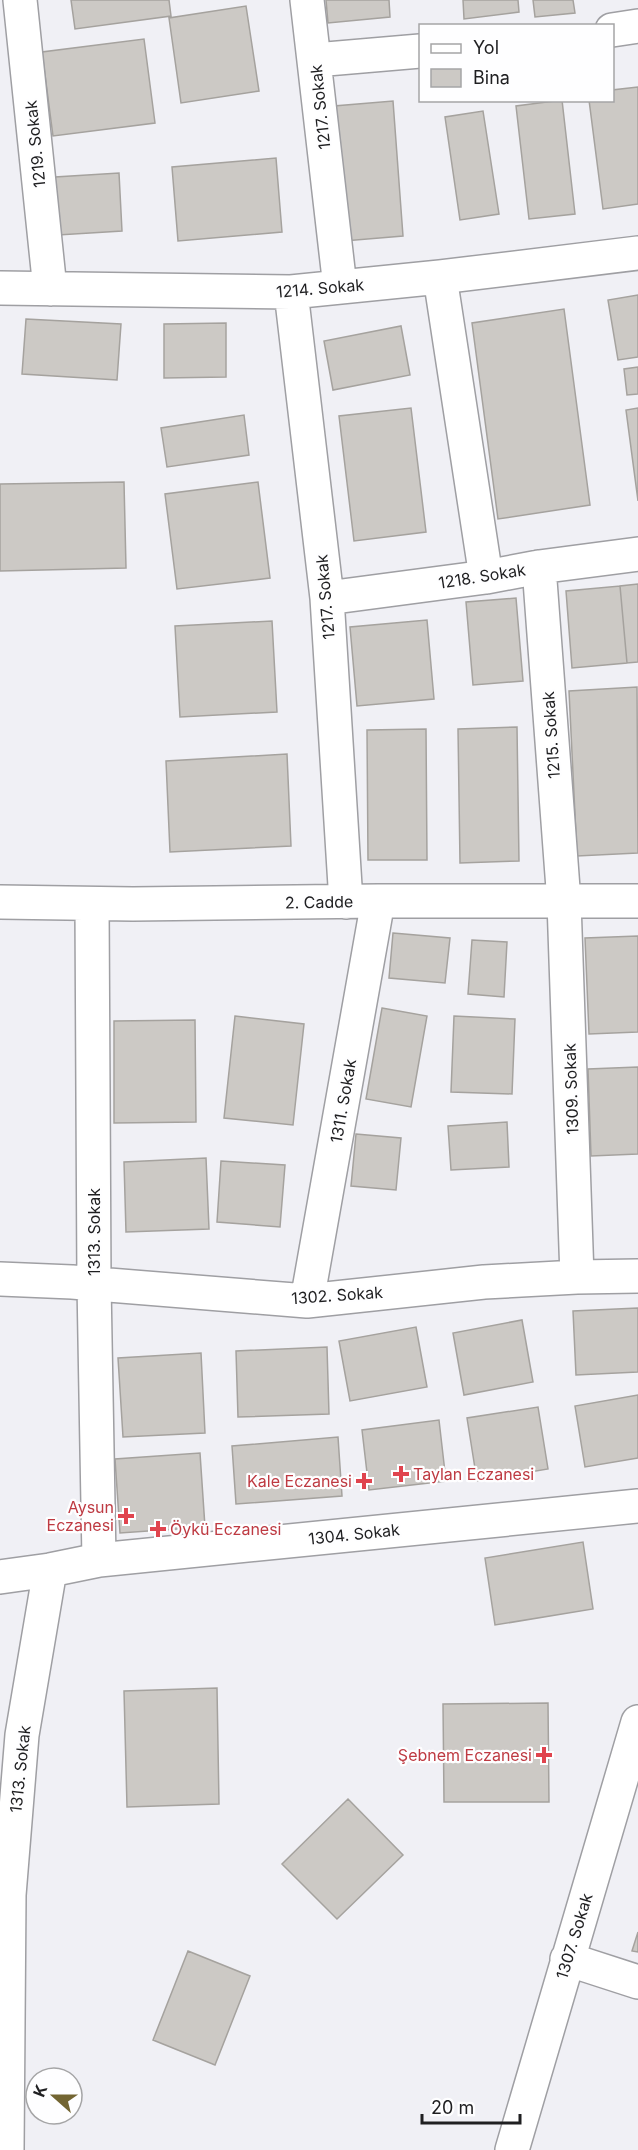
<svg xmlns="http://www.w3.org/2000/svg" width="638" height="2150" viewBox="0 0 638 2150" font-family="Inter,sans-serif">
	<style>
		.building { fill: #ccc9c5; stroke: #a5a29e; stroke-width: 1.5 }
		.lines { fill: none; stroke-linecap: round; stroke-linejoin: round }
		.minor-casing { stroke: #9f9fa3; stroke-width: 36 }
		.minor { stroke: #fff; stroke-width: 33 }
		.health-dot { fill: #e0444e; stroke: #fefeff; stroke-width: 2 }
		.labels { text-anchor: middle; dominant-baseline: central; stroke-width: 4.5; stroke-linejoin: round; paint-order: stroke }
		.street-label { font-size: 16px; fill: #1f1f21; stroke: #fefeff }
		.health-label { font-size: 16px; fill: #be3a42; stroke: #fefeff; text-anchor: end }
	</style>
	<rect width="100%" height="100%" fill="#f0f0f5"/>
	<path class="building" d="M71,0H169L171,16L75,29Z
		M326,0H389L390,17L328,23Z
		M463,0H518L519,12L464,19Z
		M533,0H573L575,13L535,17Z
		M246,6L259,91L181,103L169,18Z
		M144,39L155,123L53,136L42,52Z
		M638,87V204L603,209L589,100H612V90Z
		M562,100L575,214L529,219L516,106Z
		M393,101L403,236L344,241L334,106Z
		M483,111L499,214L460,220L445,117Z
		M276,158L282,232L178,241L172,167Z
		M119,173L122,231L58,235L55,177Z
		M638,295V357L618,360L608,300Z
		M564,309L590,505L498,519L472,323Z
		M26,319L121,324L117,380L22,374Z
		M226,323V377L164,378V324Z
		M401,326L410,375L333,390L324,341Z
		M638,367V394L627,395L624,369Z
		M411,408L426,532L354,541L339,416Z
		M638,408V501L626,410Z
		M244,415L249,455L167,467L161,428Z
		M124,482L126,568L0,571V484Z
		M258,482L270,578L177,589L165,494Z
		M638,584V662L627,663L620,586Z
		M620,586L627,663L572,668L566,591Z
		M516,598L523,681L473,685L466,602Z
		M427,620L434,699L357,706L350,627Z
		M272,621L277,712L180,717L175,626Z
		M637,687L638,853L577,856L569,691Z
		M517,727L519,861L460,863L458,729Z
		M426,729L427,860H368L367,730Z
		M287,754L291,846L170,852L166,761Z
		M393,933L450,938L445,983L389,978Z
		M638,936V1032L589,1034L585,938Z
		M472,940L507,942L504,997L468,994Z
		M382,1008L427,1016L411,1107L366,1099Z
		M235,1016L304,1024L293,1125L224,1118Z
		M454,1016L515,1019L512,1094L451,1092Z
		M195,1020L196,1122L114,1123V1021Z
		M638,1067V1154L591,1156L588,1069Z
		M507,1122L509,1167L451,1170L448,1126Z
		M356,1134L401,1138L396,1190L351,1186Z
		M206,1158L209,1229L126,1232L124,1162Z
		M221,1161L285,1165L280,1227L217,1222Z
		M638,1308V1372L576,1375L573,1311Z
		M522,1320L533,1382L464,1395L453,1333Z
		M416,1327L427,1387L350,1401L339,1341Z
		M327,1347L329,1414L238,1417L236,1351Z
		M201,1353L205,1433L123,1437L118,1358Z
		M638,1395V1458L585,1467L575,1406Z
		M538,1407L548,1469L477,1481L467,1418Z
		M439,1420L446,1481L369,1490L362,1430Z
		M338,1437L342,1496L236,1504L232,1446Z
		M200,1453L205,1527L120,1533L115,1459Z
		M583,1542L593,1609L495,1625L485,1558Z
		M217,1688L219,1804L127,1807L124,1691Z
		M548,1703L549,1802H444L443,1704Z
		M348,1799L403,1855L337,1919L282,1864Z
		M638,1932V1952L632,1951Z
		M188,1951L250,1976L215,2065L153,2040Z"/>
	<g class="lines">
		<g class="minor-casing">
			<path id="minor" d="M20,0L50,289
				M307,0L340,287
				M612,30L638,26
				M315,60L420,51
				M440,277L486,577
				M0,288L291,292L440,277L638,253
				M291,292L327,598L346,902
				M539,567L564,902L577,1277
				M327,598L486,577L539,567L638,554
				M0,902L133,904L378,901H638
				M92,904L94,1284L99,1560
				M0,1279L72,1282L307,1301L484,1282L577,1277L638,1276
				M307,1301L378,901
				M0,1577L50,1570L99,1560L638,1506
				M567,1959L638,1982
				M7,2150L9,1895L22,1735L50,1570
				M512,2150L638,1722"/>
		</g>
		<use href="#minor" class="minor"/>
	</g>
	<g class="health-dot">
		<path d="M398 1465h6v6h6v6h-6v6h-6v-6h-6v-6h6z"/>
		<path d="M361 1472h6v6h6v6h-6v6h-6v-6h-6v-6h6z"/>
		<path d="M123 1507h6v6h6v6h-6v6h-6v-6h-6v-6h6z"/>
		<path d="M155 1520h6v6h6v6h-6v6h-6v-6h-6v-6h6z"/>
		<path d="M541 1746h6v6h6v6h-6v6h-6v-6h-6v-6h6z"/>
	</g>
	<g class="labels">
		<g class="street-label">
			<text transform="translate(320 107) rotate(-96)">1217. Sokak</text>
			<text transform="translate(35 144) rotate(-96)">1219. Sokak</text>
			<text transform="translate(320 288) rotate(-5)">1214. Sokak</text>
			<text transform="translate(482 576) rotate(-9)">1218. Sokak</text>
			<text transform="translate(325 597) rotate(-95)">1217. Sokak</text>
			<text transform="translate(551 735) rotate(-94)">1215. Sokak</text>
			<text transform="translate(319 902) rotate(-1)">2. Cadde</text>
			<text transform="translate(571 1089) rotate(-92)">1309. Sokak</text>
			<text transform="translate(343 1101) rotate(-80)">1311. Sokak</text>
			<text transform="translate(94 1232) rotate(-90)">1313. Sokak</text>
			<text transform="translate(337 1295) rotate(-4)">1302. Sokak</text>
			<text transform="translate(354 1534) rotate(-6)">1304. Sokak</text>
			<text transform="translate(20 1769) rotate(-84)">1313. Sokak</text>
			<text transform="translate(574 1936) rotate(-73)">1307. Sokak</text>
		</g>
		<g class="health-label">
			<text x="413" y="1474" text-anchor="start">Taylan Eczanesi</text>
			<text x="352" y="1481">Kale Eczanesi</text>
			<text x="114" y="1507">Aysun<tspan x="114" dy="18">Eczanesi</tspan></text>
			<text x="170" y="1529" text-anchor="start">Öykü Eczanesi</text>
			<text x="532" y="1755">Şebnem Eczanesi</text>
		</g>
	</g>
	<rect x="419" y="24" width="195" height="78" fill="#fefeff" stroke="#a5a5a6" stroke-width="1.5"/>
	<rect x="431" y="44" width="30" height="9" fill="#ffffff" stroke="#a5a5a6" stroke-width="1.5"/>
	<text x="473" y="54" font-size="18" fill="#1f1f21">Yol</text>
	<rect x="431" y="69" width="30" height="18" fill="#ccc9c5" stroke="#a5a5a6" stroke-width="1.5"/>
	<text x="473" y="84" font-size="18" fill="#1f1f21">Bina</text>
	<g transform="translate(54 2096) rotate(291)"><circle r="28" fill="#fefeff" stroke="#a5a5a6" stroke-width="1.5"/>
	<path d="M0-4.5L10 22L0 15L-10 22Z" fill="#736532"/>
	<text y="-9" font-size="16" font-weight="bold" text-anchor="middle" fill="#1f1f21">K</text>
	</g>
	<path d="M422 2114v9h98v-9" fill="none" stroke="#1f1f21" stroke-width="3"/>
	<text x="431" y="2114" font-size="18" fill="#1f1f21" stroke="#fefeff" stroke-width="4.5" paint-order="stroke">20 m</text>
</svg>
